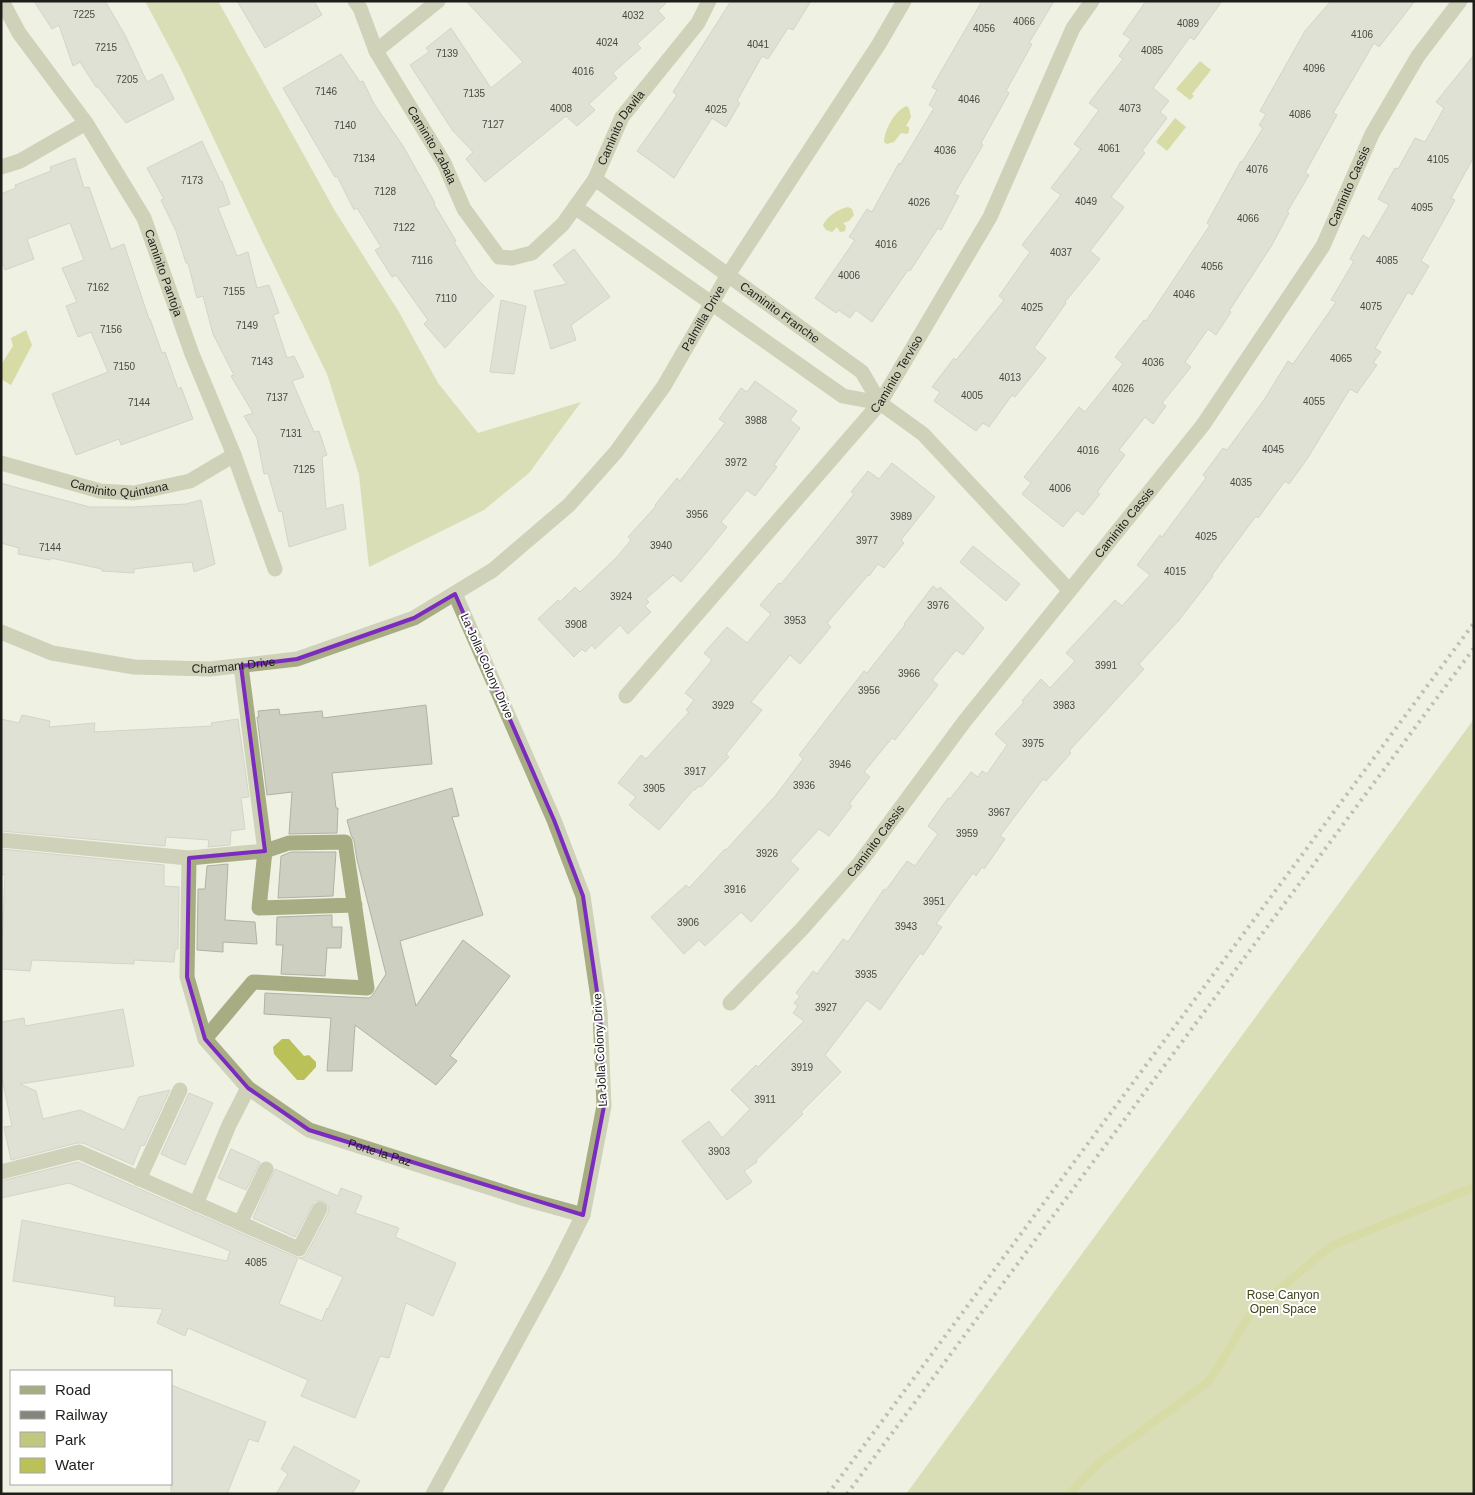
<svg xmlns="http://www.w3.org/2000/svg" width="1475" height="1495" viewBox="0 0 1475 1495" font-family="Helvetica,sans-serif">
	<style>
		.green { fill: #c1c77e }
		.water { fill: #bac159 }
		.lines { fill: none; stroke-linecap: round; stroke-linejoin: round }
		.stream { stroke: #bac159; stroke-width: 8 }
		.building { fill: #cdcfc1; stroke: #b0b2a5 }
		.minor { stroke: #a8ac83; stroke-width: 15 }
		.rail { stroke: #84857c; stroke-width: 4; stroke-dasharray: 2.5 5; stroke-linecap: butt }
		.marked { fill: none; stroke: #7b2cbf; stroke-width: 4; stroke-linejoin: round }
		.labels { text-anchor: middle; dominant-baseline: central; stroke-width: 4; stroke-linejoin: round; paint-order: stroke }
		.number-label { font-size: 10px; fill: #494a43 }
		.street-label { font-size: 12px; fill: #1d1e19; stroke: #fff }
		.park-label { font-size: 12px; fill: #404318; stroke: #fff }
	</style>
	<rect width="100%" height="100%" fill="#eff1e3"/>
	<path class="green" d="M145,1H218L335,211L399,312L438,383L478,433L581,402L529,473L484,510L369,567L359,475L327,374L263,243L181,69Z
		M1474,719V1494H906Z"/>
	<path class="water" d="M1200,61L1211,70L1192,94L1194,96L1190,100L1176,89Z
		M906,106L909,108L911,117L906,126L909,127V132L907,134L901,133L894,142L887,144L884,142C885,129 894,112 906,106Z
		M1175,118L1186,127L1167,151L1156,142Z
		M848,207L852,209L854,215L849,221L843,223L846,226L845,231L840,232L837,227L832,232L826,230L823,225C827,216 838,209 848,207Z
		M26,330L32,345L11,385L1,379V365L13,346L11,338Z
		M282,1039H289L304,1056L309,1055L316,1062V1067L304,1080H297L274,1054L273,1047Z"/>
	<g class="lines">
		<path class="stream" d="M1069,1494L1100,1462L1209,1381L1251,1313L1331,1246L1474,1187"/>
	</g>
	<path class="building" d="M34,1H105L125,35L147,82L162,74L174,99L126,123L98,87H96L80,62L73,66L59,25L52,29Z
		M237,1H314L322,15L265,48Z
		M466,1H668L658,11L665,18L637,44L641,48L613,73L617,78L589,104L595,110L577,126L566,116L485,182L466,159L473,152L453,131L410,65L429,52L426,48L451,28L491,88L523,62Z
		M731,1H811L793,30L788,28L768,59L762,56L737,101L740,103L726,127L712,118L674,178L637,151L677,95L673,92Z
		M982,1H1054L1029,43L1032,44L1006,91L1009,93L981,143L983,145L954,194L959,196L941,230L938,228L910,271L908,270L872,322L856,310L850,318L838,310L836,313L815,298L855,240L849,237L867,209L872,212L899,163L900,165L934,108L929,105L937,90L932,87Z
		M1146,1H1222L1194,40L1190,37L1153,88L1169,101L1160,112L1167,118L1142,151L1145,153L1111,197L1124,207L1090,251L1100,259L1065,302L1066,303L1034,348L1046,358L1015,397L1012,395L989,427L983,423L976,431L934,401L940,392L932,387L954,358L956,360L1004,300L999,296L1030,252L1022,245L1061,195L1051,188L1081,149L1074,144L1099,110L1089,103L1123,59L1119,56L1131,39L1123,34Z
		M1331,1H1415L1379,47L1374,43L1333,113L1337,115L1305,173L1309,175L1287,212L1289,213L1272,245L1229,311L1231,312L1216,335L1208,329L1185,362L1191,367L1162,403L1166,406L1153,424L1145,417L1119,450L1125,455L1097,492L1100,494L1083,515L1077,510L1063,527L1022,494L1031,483L1024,477L1079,407L1085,412L1123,364L1115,357L1144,320L1146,321L1210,225L1207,223L1241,161L1242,162L1263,128L1259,125L1266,114L1260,111L1274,86L1305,31Z
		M341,54L360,82L363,81L374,104L403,146L435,203L434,204L456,241L454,242L476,278L494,296L445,348L424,324L428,320L396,275L392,277L375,250L381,247L357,208L354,210L337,176L335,177L283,88Z
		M1474,55V157L1451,198L1455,200L1421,261L1429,266L1412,295L1408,292L1375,348L1381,352L1373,363L1377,365L1357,393L1350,389L1307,459L1289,484L1285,481L1258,518L1256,516L1212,575L1213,576L1179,620L1139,664L1144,669L1069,751L1071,753L1046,781L1043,779L1000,836L1005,839L984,869L982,867L976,876L973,873L936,924L942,927L923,955L920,953L880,1010L867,1000L825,1055L841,1072L801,1112L803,1114L756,1160L757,1162L744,1171L752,1182L727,1200L682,1141L709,1121L722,1138L750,1109L731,1090L756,1065L758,1067L804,1021L793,1013L798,1006L794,1003L800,996L796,993L813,971L817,974L843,939L848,942L884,889L886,890L907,861L915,866L938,834L928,826L948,798L950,799L971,772L978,777L982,771L987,774L1007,745L995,734L1024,702L1022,701L1041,679L1050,688L1075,661L1066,653L1115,600L1122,606L1150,575L1137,565L1160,535L1162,537L1206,478L1203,475L1223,448L1227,450L1264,400L1288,361L1293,364L1336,302L1331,300L1354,261L1350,259L1363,235L1369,239L1389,205L1378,199L1395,168L1398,169L1415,138L1425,142L1444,108L1436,102Z
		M202,141L221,182L222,181L230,204L218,208L237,256L248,252L257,288L269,285L279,313L273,315L287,358L294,356L304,377L292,381L314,432L319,431L327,455L322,457L326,509L343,504L346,529L289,547L282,511L279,512L268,473L264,474L257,438L244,416L253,413L231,376L234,375L213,334L203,296L197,298L188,263H186L176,231L161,200L164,199L147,168Z
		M75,158L84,188L89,187L111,249L124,244L149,319H150L162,353L165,352L178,389L181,387L193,419L121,445L119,439L76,455L52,394L108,372L91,332L78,337L66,306L77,302L62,268L84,260L70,223L27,239L34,259L5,270L1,259V194L16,188L15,185L51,171L50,167Z
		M574,249L610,297L571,325L576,340L551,349L534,291L567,284L553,265Z
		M501,300L526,306L514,374L490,372Z
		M755,381L797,411L790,420L800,428L774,465L777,467L755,496L747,490L721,522L727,527L705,554L681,582L673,575L646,599L649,602L645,606L651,612L628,634L620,625L595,649L592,645L585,652L582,649L574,657L538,619L558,600L560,602L575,587L580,592L616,558L631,540L628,537L656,506L655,505L677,478L680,481L725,423L719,419L741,388L747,392Z
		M892,463L935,497L901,540L904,543L884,568L878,564L869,576L868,575L827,623L831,627L800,664L790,655L751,702L762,710L726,754L729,757L701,787L699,786L695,790L694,789L659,830L629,805L636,797L618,783L641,755L646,759L689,712L686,710L694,700L685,693L712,660L704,653L727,627L747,643L771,614L760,605L779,583L781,584L827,528L854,494L851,492L868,471L879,479Z
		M1,483L18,488L90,507H133L186,504L201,500L215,564L194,572L192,562L134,569V573L102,571V569L51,558L50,560L18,554L19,548L1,543Z
		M973,546L1020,584L1006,601L960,562Z
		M933,586L938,590L940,587L984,628L963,655L956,650L932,680L938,685L895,740L892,738L864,772L870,777L849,804L852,806L829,836L819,829L790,861L799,869L751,922L741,912L705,946L699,940L684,954L651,917L686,885L689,888L725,849L726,850L776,795L803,759L799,755L864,671L867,673L905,625L904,624Z
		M426,705L432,764L332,773L336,808H338L337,833L289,834L292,792L267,795L257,717H259L258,711L279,709L280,715L322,711L323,718Z
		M22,715L50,721L49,727L95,723L94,732L212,726L211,723L238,719L249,797L241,798L245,829L231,831L230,845L208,847L209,840L166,837L165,846L1,831V719L19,723Z
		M452,788L459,816L452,817L483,915L400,941L416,1006L463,940L510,976L450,1056L457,1061L436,1085L355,1025L352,1071H327L331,1018L264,1014L265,993L369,998L372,996L386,974L357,860L354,841L351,835L347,820Z
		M1,849L164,865V886L179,887L178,949H175L174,962L134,960V964L32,960L30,971L1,969L5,875L1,874Z
		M291,852H336L333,896L278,898L281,856Z
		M228,864L225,920L255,922L257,944L223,942V952L197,950L198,889H205L207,866Z
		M332,915V927H342L341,948H327L325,976L281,974L283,945H276L277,917Z
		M123,1009L134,1066L20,1084L36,1091L43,1119L80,1110L124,1130L139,1097L170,1090L144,1146L141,1145L133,1165L83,1143H77L11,1160L4,1127L12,1126L1,1074V1022L24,1018L25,1026Z
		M189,1093L213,1103L185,1165L161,1154Z
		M231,1149L260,1162L246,1190L218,1178Z
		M78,1162L298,1258L279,1304L322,1321L327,1308L328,1309L343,1277L299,1258L304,1257L307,1253L328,1213L329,1208L324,1201H315L295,1237L253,1218L275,1169L338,1196L341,1188L362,1196L355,1213L399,1228L395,1237L456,1263L433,1316L406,1303L389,1358L380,1356L355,1418L301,1396L308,1380L188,1328L185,1336L157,1323L163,1309L114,1306L115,1297L13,1281L22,1220L227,1261L230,1251L69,1183L1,1198V1181Z
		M171,1385L266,1422L258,1442L249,1439L227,1494H171Z
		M294,1446L360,1481L352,1494H276L288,1474L281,1469Z"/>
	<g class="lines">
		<g class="minor">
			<path id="s1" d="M2,1L19,33L86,123L144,218L192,354L234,455L275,569"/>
			<path id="s2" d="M355,1L360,8L376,51L444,163L464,209L499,257L512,258L532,253L563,224L595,179L622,117L698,23L709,1"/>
			<path d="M376,51L438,1"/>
			<path d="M1,167L20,161L86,123"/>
			<path id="s3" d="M595,179L862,372L880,403"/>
			<path d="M575,207L843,396L880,403L923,434L1069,590"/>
			<path id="s4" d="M1,463L100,491L134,493L190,481L234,455"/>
			<path id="s5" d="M1,632L52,653L134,667L210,669L297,659L414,618L493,570L569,505L616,452L664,386L728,275L879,44L904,1"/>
			<path id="s6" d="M241,666L265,851L189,858L187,977L205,1039L248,1088L309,1130L525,1199L583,1215"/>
			<path id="s7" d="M626,696L880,403L990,217L1073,28L1092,1"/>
			<path d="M1,840L189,858"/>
			<path id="s8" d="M730,1003L802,929L859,864L964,722L1203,425L1323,246L1372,134L1418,56L1460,1"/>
			<path d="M205,1039L253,982L367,988L345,842L289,843L265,851L259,908L355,905"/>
			<path d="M1,1172L79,1152L299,1249L320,1209"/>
			<path d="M139,1179L180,1090"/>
			<path d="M196,1204L229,1125L248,1088"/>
			<path d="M240,1223L266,1169"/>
			<path d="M433,1494L554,1273L583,1215L604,1106L600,1012L583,896L554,820L455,594"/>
		</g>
		<path class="rail" d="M828,1494L1474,623
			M847,1494L1474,648"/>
	</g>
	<path d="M0 0H1475V1495H0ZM455,594L554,820L583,896L600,1012L604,1106L583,1215L309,1130L248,1088L205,1039L187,977L189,858L265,851L241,666L297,659L414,618Z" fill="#eff1e3" fill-opacity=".55" fill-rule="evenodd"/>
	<path class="marked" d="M455,594L554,820L583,896L600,1012L604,1106L583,1215L309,1130L248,1088L205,1039L187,977L189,858L265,851L241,666L297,659L414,618Z"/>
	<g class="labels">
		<g class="number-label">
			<text x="84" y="14">7225</text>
			<text x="633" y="15">4032</text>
			<text x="1024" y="21">4066</text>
			<text x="1188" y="23">4089</text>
			<text x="984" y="28">4056</text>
			<text x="1362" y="34">4106</text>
			<text x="607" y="42">4024</text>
			<text x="758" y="44">4041</text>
			<text x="106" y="47">7215</text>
			<text x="1152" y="50">4085</text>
			<text x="447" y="53">7139</text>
			<text x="1314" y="68">4096</text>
			<text x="583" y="71">4016</text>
			<text x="127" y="79">7205</text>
			<text x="326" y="91">7146</text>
			<text x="474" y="93">7135</text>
			<text x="969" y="99">4046</text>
			<text x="561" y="108">4008</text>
			<text x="1130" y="108">4073</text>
			<text x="716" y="109">4025</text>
			<text x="1300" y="114">4086</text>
			<text x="493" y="124">7127</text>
			<text x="345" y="125">7140</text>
			<text x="1109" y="148">4061</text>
			<text x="945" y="150">4036</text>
			<text x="364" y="158">7134</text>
			<text x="1438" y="159">4105</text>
			<text x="1257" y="169">4076</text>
			<text x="192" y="180">7173</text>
			<text x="385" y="191">7128</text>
			<text x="1086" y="201">4049</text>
			<text x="919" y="202">4026</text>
			<text x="1422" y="207">4095</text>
			<text x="1248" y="218">4066</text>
			<text x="404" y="227">7122</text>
			<text x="886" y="244">4016</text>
			<text x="1061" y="252">4037</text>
			<text x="422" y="260">7116</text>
			<text x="1387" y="260">4085</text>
			<text x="1212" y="266">4056</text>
			<text x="849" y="275">4006</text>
			<text x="98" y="287">7162</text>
			<text x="234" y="291">7155</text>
			<text x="1184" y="294">4046</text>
			<text x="446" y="298">7110</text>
			<text x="1371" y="306">4075</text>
			<text x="1032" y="307">4025</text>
			<text x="247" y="325">7149</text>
			<text x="111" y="329">7156</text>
			<text x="1341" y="358">4065</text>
			<text x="262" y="361">7143</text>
			<text x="1153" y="362">4036</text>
			<text x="124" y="366">7150</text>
			<text x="1010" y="377">4013</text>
			<text x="1123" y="388">4026</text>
			<text x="972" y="395">4005</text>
			<text x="277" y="397">7137</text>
			<text x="1314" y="401">4055</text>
			<text x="139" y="402">7144</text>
			<text x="756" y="420">3988</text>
			<text x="291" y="433">7131</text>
			<text x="1273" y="449">4045</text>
			<text x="1088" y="450">4016</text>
			<text x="736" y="462">3972</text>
			<text x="304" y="469">7125</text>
			<text x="1241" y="482">4035</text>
			<text x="1060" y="488">4006</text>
			<text x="697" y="514">3956</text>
			<text x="901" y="516">3989</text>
			<text x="1206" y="536">4025</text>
			<text x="867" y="540">3977</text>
			<text x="661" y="545">3940</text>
			<text x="50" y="547">7144</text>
			<text x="1175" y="571">4015</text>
			<text x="621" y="596">3924</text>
			<text x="938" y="605">3976</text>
			<text x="795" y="620">3953</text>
			<text x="576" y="624">3908</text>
			<text x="1106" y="665">3991</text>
			<text x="909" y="673">3966</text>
			<text x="869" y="690">3956</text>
			<text x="723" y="705">3929</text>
			<text x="1064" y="705">3983</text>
			<text x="1033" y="743">3975</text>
			<text x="840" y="764">3946</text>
			<text x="695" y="771">3917</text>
			<text x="804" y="785">3936</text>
			<text x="654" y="788">3905</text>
			<text x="999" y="812">3967</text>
			<text x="967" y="833">3959</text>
			<text x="767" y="853">3926</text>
			<text x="735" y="889">3916</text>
			<text x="934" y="901">3951</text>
			<text x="688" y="922">3906</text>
			<text x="906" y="926">3943</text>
			<text x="866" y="974">3935</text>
			<text x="826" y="1007">3927</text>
			<text x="802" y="1067">3919</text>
			<text x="765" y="1099">3911</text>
			<text x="719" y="1151">3903</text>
			<text x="256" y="1262">4085</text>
		</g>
		<g class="street-label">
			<text stroke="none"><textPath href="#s2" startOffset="484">Caminito Davila</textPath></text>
			<text stroke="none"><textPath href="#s2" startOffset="164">Caminito Zabala</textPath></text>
			<text stroke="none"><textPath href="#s8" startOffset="1028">Caminito Cassis</textPath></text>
			<text stroke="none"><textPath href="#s1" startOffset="318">Caminito Pantoja</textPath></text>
			<text stroke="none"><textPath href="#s3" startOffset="228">Caminito Franche</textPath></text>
			<text stroke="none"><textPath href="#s5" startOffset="849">Palmilla Drive</textPath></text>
			<text stroke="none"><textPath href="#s7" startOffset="421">Caminito Terviso</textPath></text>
			<text stroke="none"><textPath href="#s4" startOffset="122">Caminito Quintana</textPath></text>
			<text stroke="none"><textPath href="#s8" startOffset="622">Caminito Cassis</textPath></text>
			<text stroke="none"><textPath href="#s5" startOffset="238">Charmant Drive</textPath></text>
			<text transform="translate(487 666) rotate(66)">La Jolla Colony Drive</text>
			<text stroke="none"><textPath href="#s8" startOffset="218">Caminito Cassis</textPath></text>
			<text transform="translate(600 1050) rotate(-93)">La Jolla Colony Drive</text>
			<text stroke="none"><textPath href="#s6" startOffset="660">Porte la Paz</textPath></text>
		</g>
		<g class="park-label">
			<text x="1283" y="1295">Rose Canyon<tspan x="1283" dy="14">Open Space</tspan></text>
		</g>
	</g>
	<rect width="1475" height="1495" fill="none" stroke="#1d1e19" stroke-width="5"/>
	<rect x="10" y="1370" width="162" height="115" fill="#ffffff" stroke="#a5a5a3"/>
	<rect x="20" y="1386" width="25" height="8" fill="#a8ac83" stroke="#a5a5a3"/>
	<text x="55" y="1395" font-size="15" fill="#1d1e19">Road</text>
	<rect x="20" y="1411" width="25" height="8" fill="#84857c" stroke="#a5a5a3"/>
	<text x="55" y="1420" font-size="15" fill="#1d1e19">Railway</text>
	<rect x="20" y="1432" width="25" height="15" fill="#c1c77e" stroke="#a5a5a3"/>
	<text x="55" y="1445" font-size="15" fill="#1d1e19">Park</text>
	<rect x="20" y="1458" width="25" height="15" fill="#bac159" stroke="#a5a5a3"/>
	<text x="55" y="1470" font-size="15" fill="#1d1e19">Water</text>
</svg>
